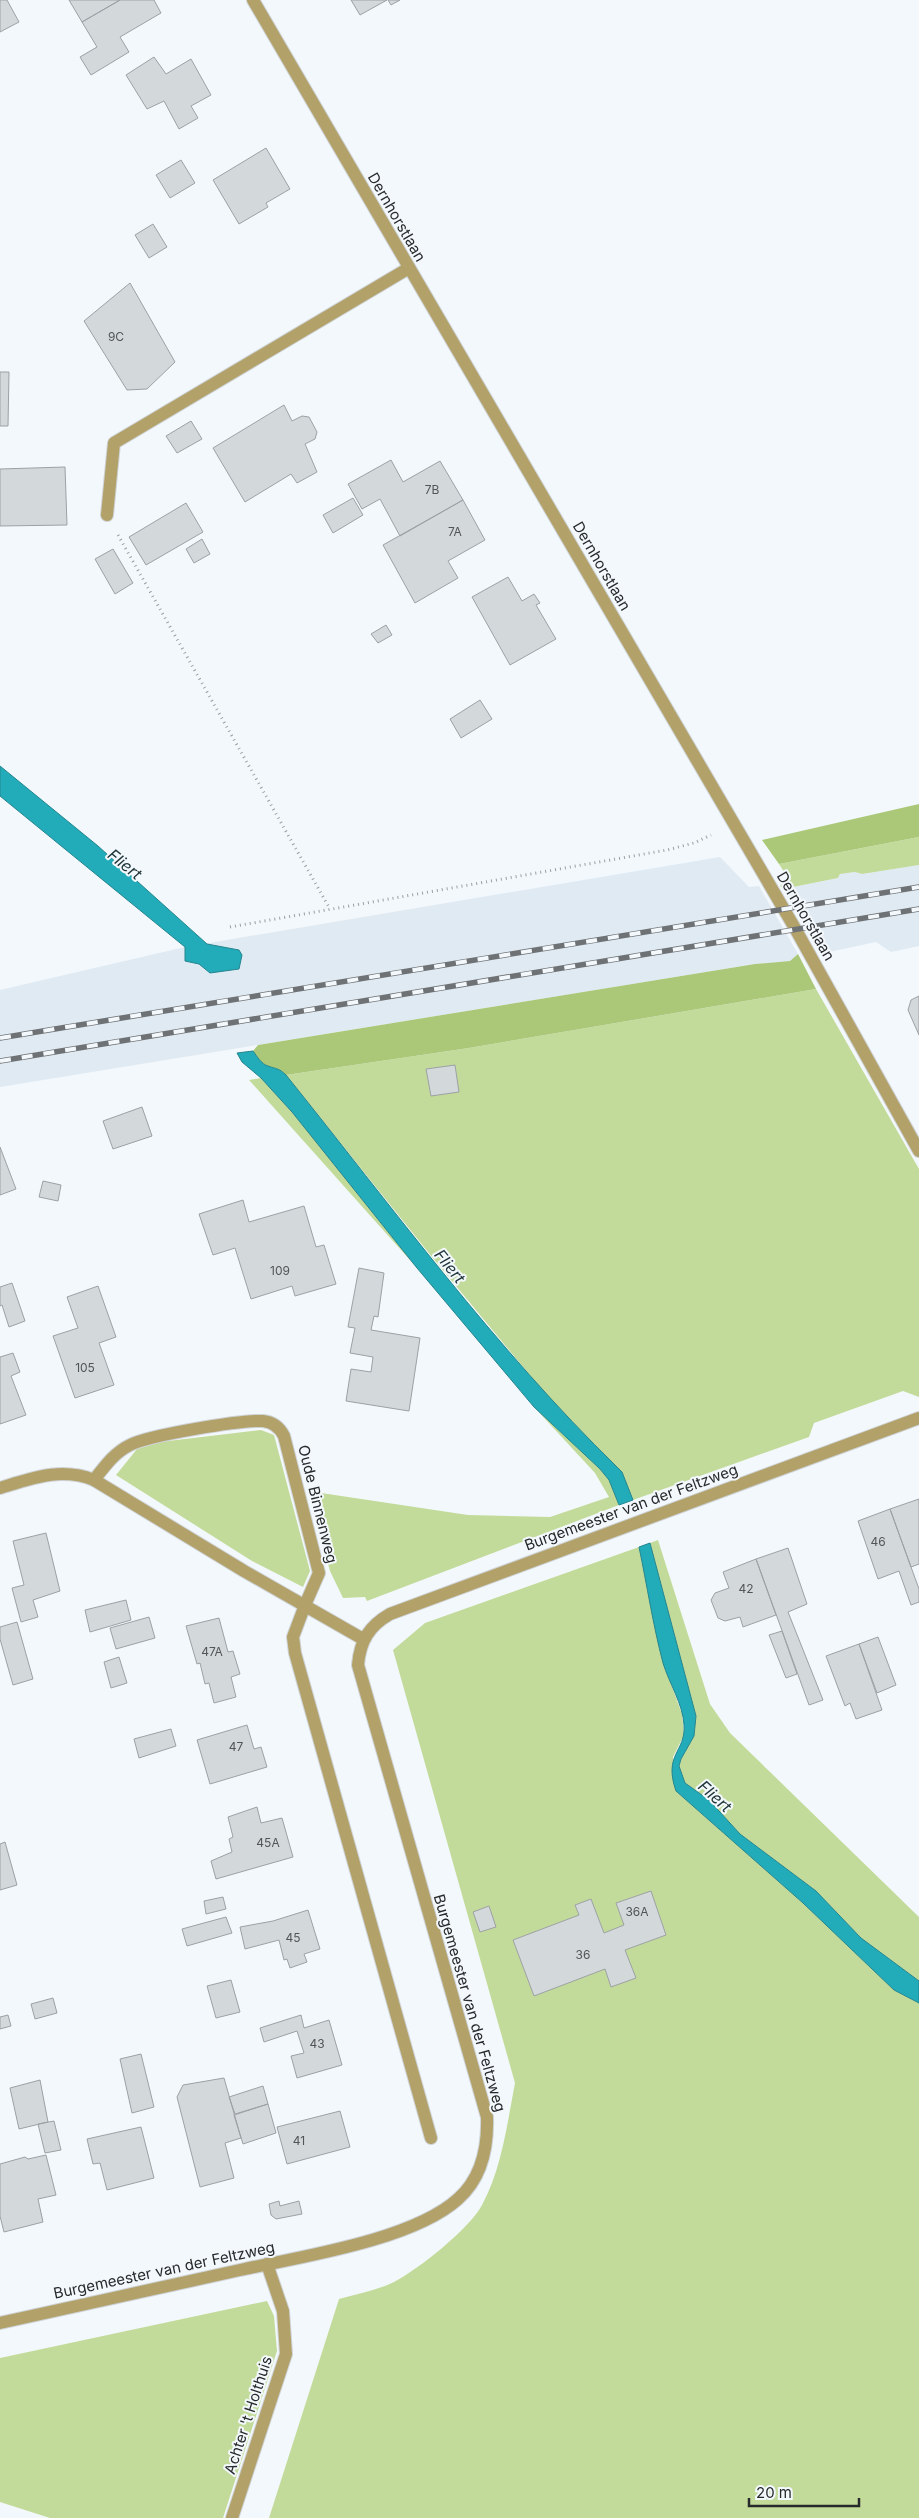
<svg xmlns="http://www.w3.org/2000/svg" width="919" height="2518" viewBox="0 0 919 2518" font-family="Inter,sans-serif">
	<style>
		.built { fill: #dfeaf3 }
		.green { fill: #c3db9a }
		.forest { fill: #abc878 }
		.water { fill: #22acb9; stroke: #24858e }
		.building { fill: #d3d8db; stroke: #9da1a5 }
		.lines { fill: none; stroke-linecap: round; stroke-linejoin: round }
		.service-casing { stroke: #ced3d6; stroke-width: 14 }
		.minor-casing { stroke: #ced3d6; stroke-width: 14 }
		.tertiary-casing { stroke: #ced3d6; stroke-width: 14 }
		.path { stroke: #9b9fa2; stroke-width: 3; stroke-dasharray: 1 4; stroke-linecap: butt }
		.service { stroke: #b3a16a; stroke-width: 12 }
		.minor { stroke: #b3a16a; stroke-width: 12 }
		.tertiary { stroke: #b3a16a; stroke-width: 12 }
		.rail-casing { stroke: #6f7274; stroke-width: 5.5 }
		.rail { stroke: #f3f8fc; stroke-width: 4; stroke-dasharray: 11; stroke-linecap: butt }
		.labels { text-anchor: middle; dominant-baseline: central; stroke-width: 4; stroke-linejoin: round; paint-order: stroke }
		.number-label { font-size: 12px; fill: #525556 }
		.street-label { font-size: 15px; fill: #27292a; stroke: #f3f8fc }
		.water-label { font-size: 16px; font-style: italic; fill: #203639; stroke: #f3f8fc }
	</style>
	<rect width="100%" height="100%" fill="#f3f8fc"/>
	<path class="built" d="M720,857L749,887L759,886L798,954L790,961L755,964L0,1087V990L185,947Z
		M919,865V946L891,952L876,942L829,952L820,951L815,946L783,889L838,878L840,874L855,872L862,874Z"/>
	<path class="green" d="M919,837V865L862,874L855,872L840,874L838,878L783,889L780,886L788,878L779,864Z
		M816,989L919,1169V1397L903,1391L814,1423L809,1437L633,1500L622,1473L548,1397L432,1257L286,1075L469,1048Z
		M261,1078L292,1112L417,1268L249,1080Z
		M534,1407L600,1469L609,1480L619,1505L367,1601L365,1597L343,1598L330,1571L308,1491L468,1515L550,1517L609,1497L595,1473Z
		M261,1430L274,1435L310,1571L303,1587L252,1561L116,1475L137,1449L160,1442Z
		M658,1540L710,1704L730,1733L919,1917V1981L861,1938L816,1891L740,1834L709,1800L685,1783L679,1767L681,1759L694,1736L696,1716L650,1543Z
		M639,1547L663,1662L682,1714L684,1735L673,1757L676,1791L803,1903L894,1990L919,2003V2518H269L339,2299C357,2294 378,2290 394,2282C419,2269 469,2229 482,2205C502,2168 507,2124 515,2083L393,1650L425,1623Z
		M267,2301L274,2316L277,2351L223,2518H50L0,2502V2358Z"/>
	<path class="forest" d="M919,804V837L779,864L762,840Z
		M798,954L816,989L469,1048L286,1075C279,1068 276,1069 268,1066C261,1064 257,1056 253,1051L258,1045L755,964L790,961Z"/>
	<path class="water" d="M0,766L98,846L207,944L239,950L242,955L239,969L210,973L199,964L185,961V947L0,796Z
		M253,1051C257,1056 261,1064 268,1066C276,1069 279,1068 286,1075C393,1208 495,1348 617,1467L622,1472L633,1500L619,1505L609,1480L600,1469L534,1407L417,1268L292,1112L261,1078L242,1062L237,1053Z
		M650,1543L696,1716L694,1736L681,1759L679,1766L685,1783L709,1800L740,1834L816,1891L861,1938L919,1981V2003L894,1990L803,1903L676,1791C663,1754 686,1752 684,1725C683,1704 669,1683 663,1663C653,1625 647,1585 639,1547Z"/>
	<path class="building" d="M0,0H7L19,22L0,32Z
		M69,0H120L82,22Z
		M120,0H154L161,13L120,37L129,52L91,75L80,57L97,47L82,22Z
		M351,0H387L360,15Z
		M388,0H400L391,5Z
		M154,57L166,74L191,59L211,95L191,106L198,118L179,129L164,101L147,109L126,75Z
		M266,148L290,189L266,203L268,207L239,224L213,180Z
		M181,160L195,183L170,198L156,175Z
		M153,224L167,247L149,258L135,235Z
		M130,283L175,362L147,389L127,390L84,321Z
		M0,372H9L8,426H0Z
		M284,405L292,421L302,416L309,417L317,432L315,439L305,444L317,472L297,483L291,474L245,502L213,448Z
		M191,421L202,439L177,453L166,436Z
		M391,460L403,482L440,461L463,500L400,536L380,499L362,509L348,484Z
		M65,467L67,525L0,526V469Z
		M353,498L363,515L333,533L323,515Z
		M463,500L485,540L448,561L458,578L415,603L383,545Z
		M186,503L203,532L146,565L129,537Z
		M202,539L210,554L194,563L186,549Z
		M113,549L133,583L115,594L95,559Z
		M508,577L522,601L534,594L540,603L536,605L556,639L510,665L472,597Z
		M386,625L392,635L378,643L371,634Z
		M480,700L492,719L461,738L450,719Z
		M919,996V1035L908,1010L911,1000Z
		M455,1065L459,1092L431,1096L426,1069Z
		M142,1107L152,1136L113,1149L103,1121Z
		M0,1147L16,1189L0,1195Z
		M43,1181L61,1185L58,1201L39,1197Z
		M243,1200L249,1222L304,1206L316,1247L324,1245L336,1284L295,1296L292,1286L251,1299L235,1248L213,1255L199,1214Z
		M359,1268L384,1273L378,1317L374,1316L371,1330L420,1338L409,1411L346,1401L351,1369L371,1372L373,1357L350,1353L355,1328L348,1327Z
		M12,1283L25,1321L9,1327L2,1305L0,1306V1287Z
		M98,1286L116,1337L99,1343L114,1385L75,1398L53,1336L78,1328L67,1297Z
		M13,1353L20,1372L11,1376L26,1415L0,1424V1357Z
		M919,1499V1564L911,1567L890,1509Z
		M890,1509L919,1589V1602L911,1605L899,1571L878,1579L858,1521Z
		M46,1533L60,1591L33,1600L38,1617L21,1622L12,1588L24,1585L13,1541Z
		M788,1548L807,1604L788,1612L823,1700L809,1705L756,1559Z
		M756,1559L776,1615L743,1627L740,1617L725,1621L718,1618L711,1600L715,1593L729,1588L723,1572Z
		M126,1600L131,1620L90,1632L85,1610Z
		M149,1617L155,1638L116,1649L110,1628Z
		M219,1618L228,1652L233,1651L240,1674L231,1677L236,1697L214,1703L209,1683L205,1684L200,1663L197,1664L186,1626Z
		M17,1622L33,1679L13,1685L0,1639V1627Z
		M782,1631L797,1674L786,1678L769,1635Z
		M878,1637L896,1685L877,1693L859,1644Z
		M859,1644L882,1710L856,1719L850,1703L845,1706L826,1656Z
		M119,1657L127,1683L111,1688L104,1662Z
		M247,1725L254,1749L261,1747L267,1767L210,1784L197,1740Z
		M171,1729L176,1746L139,1758L134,1739Z
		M257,1807L261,1823L282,1818L293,1857L216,1879L211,1861L232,1852L229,1839L233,1837L228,1817Z
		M5,1842L17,1885L0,1890V1844Z
		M651,1891L666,1935L625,1950L636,1978L611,1987L605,1969L534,1996L513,1940L579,1915L575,1905L591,1899L604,1933L624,1925L616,1903Z
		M223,1897L226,1909L206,1914L204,1901Z
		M489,1906L496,1927L480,1932L473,1912Z
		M308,1910L320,1949L304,1954L307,1962L290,1968L287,1959L284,1960L279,1940L245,1949L240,1927L273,1921Z
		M226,1917L232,1933L187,1946L182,1929Z
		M231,1980L240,2012L216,2018L207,1986Z
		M53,1998L57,2013L35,2019L31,2004Z
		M8,2015L11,2026L0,2029V2017Z
		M301,2015L304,2028L329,2020L342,2065L297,2078L291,2056L304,2053L297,2031L264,2042L260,2028Z
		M141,2054L154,2107L132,2113L120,2059Z
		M224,2078L241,2138L225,2143L234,2178L200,2187L177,2097L183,2085Z
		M40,2080L48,2122L19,2129L10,2088Z
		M263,2086L268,2104L235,2114L229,2097Z
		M268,2104L276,2133L243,2144L234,2115Z
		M340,2111L350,2147L287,2164L277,2127Z
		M54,2121L61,2150L45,2153L38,2124Z
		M141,2127L154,2178L107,2190L100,2163L93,2164L87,2139Z
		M46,2155L56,2195L38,2199L43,2222L4,2232L0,2216V2164L25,2157L28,2159Z
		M279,2201L280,2206L299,2201L302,2214L276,2219L271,2215L269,2204Z"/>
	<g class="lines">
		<g class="service-casing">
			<path id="service" d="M107,515L114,443L409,268
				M94,1480C105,1466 114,1453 130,1445C150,1435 240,1420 263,1421C273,1422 280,1428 284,1436L319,1573L305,1605"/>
		</g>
		<g class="minor-casing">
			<path id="minor" d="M253,0L796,930L919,1151
				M0,1488C33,1478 61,1467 94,1480L244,1571L363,1639
				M305,1605L293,1637L295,1653L431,2138
				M232,2518L286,2354L283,2311L267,2264"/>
		</g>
		<g class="tertiary-casing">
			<path id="tertiary" d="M0,2323C80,2305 160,2288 240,2270C300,2257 413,2240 458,2199C482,2178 488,2147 487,2117L358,1665C360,1641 369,1626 390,1614L919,1418"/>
		</g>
		<path class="path" d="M118,535L330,909
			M230,927L667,850L694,843L711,835"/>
		<use href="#service" class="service"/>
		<use href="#minor" class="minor"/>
		<use href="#tertiary" class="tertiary"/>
		<g class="rail-casing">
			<path id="rail" d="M0,1038L919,887
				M0,1061L919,909"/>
		</g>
		<use href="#rail" class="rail"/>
	</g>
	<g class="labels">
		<g class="number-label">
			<text x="116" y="336">9C</text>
			<text x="432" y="489">7B</text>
			<text x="455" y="531">7A</text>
			<text x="280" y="1270">109</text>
			<text x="85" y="1367">105</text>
			<text x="878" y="1541">46</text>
			<text x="746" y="1588">42</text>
			<text x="212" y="1651">47A</text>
			<text x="236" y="1746">47</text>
			<text x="268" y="1842">45A</text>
			<text x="637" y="1911">36A</text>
			<text x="293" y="1937">45</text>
			<text x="583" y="1954">36</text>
			<text x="317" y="2043">43</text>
			<text x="299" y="2140">41</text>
		</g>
		<g class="street-label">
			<text transform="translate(397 217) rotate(60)">Dernhorstlaan</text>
			<text transform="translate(602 566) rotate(60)">Dernhorstlaan</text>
			<text transform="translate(806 916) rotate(60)">Dernhorstlaan</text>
			<text transform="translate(318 1504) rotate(76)">Oude Binnenweg</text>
			<text transform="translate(631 1507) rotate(-20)">Burgemeester van der Feltzweg</text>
			<text transform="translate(470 2003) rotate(74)">Burgemeester van der Feltzweg</text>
			<text transform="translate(164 2270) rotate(-12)">Burgemeester van der Feltzweg</text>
			<text transform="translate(248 2415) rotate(-72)">Achter 't Holthuis</text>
		</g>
		<g class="water-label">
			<text transform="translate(125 864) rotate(39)">Fliert</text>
			<text transform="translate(450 1266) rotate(51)">Fliert</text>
			<text transform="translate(715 1796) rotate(42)">Fliert</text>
		</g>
	</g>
	<path d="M749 2498v8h110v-8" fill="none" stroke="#27292a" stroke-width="2.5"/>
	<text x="756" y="2498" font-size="15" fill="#27292a" stroke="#f3f8fc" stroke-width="4" paint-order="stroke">20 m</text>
</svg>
